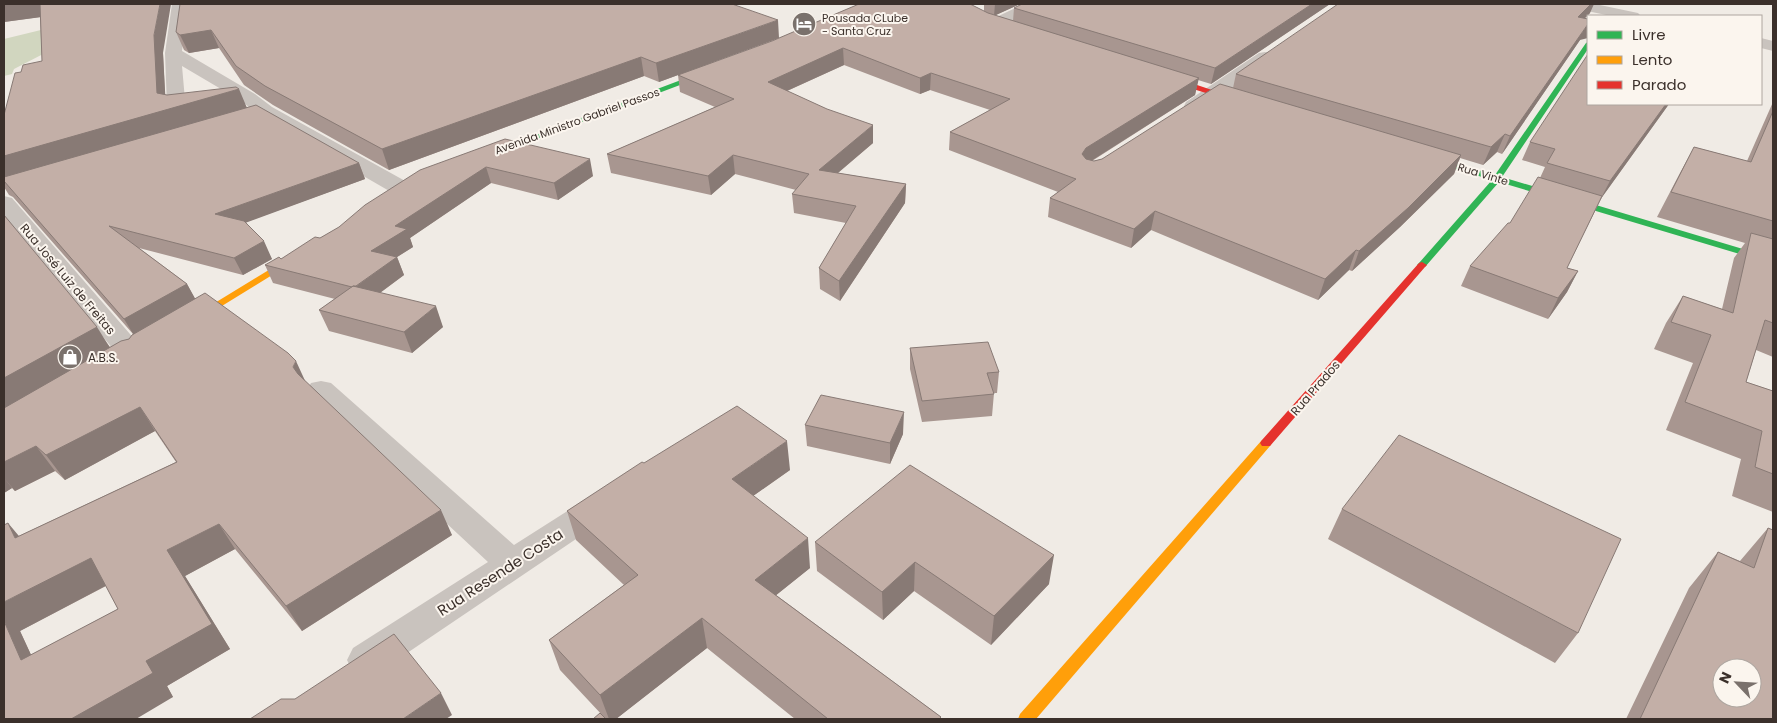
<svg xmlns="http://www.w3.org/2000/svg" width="1777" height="723" viewBox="0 0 1777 723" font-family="Poppins,sans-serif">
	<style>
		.green { fill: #d1d6bf }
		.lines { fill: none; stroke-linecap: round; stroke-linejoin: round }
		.street { fill: #c9c3be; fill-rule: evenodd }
		.fast { fill: #30b455; fill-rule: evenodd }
		.slow { fill: #ff9f0a; fill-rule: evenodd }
		.jam { fill: #e5322d; fill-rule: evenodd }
		.wall { fill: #a89690; fill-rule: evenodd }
		.shaded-wall { fill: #887a75 }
		.building { fill: #c3afa7; stroke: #887a75; fill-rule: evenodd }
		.labels { text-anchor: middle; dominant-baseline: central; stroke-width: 4; stroke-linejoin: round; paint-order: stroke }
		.far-poi-label { font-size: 11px; fill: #3b302b; stroke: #fbf5ee; text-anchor: start }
		.far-street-label { font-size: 11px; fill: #3b302b; stroke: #fbf5ee }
		.street-label { font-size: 12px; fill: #3b302b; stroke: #fbf5ee }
		.poi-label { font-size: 12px; fill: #3b302b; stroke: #fbf5ee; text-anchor: start }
		.near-street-label { font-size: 15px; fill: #3b302b; stroke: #fbf5ee }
	</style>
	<rect width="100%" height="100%" fill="#f0ebe5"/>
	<path class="green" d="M45,29L47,52L14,69L12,74L4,76V39Z"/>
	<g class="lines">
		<path class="street" d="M172,4H188L182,51L255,94L272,107L407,182L410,187L407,192L399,193L391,192L258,115L243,102L182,66L185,100L200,98L207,100L209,104L207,108C195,111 181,114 169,111L167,107L165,53Z
			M1024,4H1044L1041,7L1000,27H988L986,24L988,21Z
			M1565,4H1595L1638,13L1641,16H1611L1568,7Z
			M1761,38L1773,41V51L1761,48Z
			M1265,52L1271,53L1273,57L1271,61L1200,110L1193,112L1186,110L1184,106L1186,102L1259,53Z
			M4,196L12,198L143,349L147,355L143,361L133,364L123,361L4,217Z
			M321,381L331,383L514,545L591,496L602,493L613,496L618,505L613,514L379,672L366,676L353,672L347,660L353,648L488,562L311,397L307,390L311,383Z"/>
		<path class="fast" d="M1588,42V49L1502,177L1773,258V264L1499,182L1425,267H1419L1417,265L1419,263L1492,180L1419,158V154H1425L1495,175L1586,43Z
			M710,69L717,71L487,158H484L480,156Z"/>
		<path class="slow" d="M300,251L303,252L305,254L303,256L191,325H183L182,323Z
			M1266,439L1270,440L1272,443L1270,446L1036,719H1018L1020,714L1262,440Z"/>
		<path class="jam" d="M1158,74H1164L1248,102L1241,104L1158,78Z
			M1422,262L1427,265L1425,267L1270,446H1262L1260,443L1262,440L1419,263Z"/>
	</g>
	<path class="wall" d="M4,4L163,53L165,95L247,107L359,163L365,179L246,222L272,259L243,275L139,248L187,284L195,299L305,382L452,535L302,631L235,549L185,576L230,649L167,686L173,697L4,719L19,536L176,462L155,431L65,480L55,471L15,491L12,488L4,493V215L110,347L129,339L133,334L13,197L9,195L4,187V115L21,72L42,61L40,17L4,22ZM106,586L118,609L31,655L20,631Z
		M180,4L779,38L710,63L984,11V4H1020L995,15L1013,21L1014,8L1330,4L1211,84L1198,80L1195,95L1092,161H1094L1102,159L1233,88L1236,74L1590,13L1585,18L1580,40L1502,154L1497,152L1483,165L1460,158L1454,174L1400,227L1352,271L1349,270L1318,300L1151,230L1131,248L1048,217L1050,198L1058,192L949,150L950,132L990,110L930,90L920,94L844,65L787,91L873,143L838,173L906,184L905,203L840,301L820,289L819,268L846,223L794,213L792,194L796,190L735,174L711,195L611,173L607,154L715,107L680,92L678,75L659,82L644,76L389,170L273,105L244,85L219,48L189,53L184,50L176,32Z
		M1773,102V357L1756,350L1746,382L1773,391V512L1732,496L1741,459L1666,430L1693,363L1654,349L1666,323L1683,296L1722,309L1734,258L1745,243L1657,217L1681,171L1694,147L1747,161Z
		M1588,104H1669L1602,197L1567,268L1578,271L1567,292L1548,319L1461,286L1470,266L1510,223L1540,178L1545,167L1522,160L1530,142Z
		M505,139L593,176L558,200L491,183L410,238L413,247L397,257L404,275L380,293L443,327L412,353L329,331L319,310L335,299L273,283L265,265L281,259Z
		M910,348L999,372L997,393H994L992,416L922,422L910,369Z
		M805,425L903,434L890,464L807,446Z
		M644,463L790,470L753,496L810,568L776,595L941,717V719H795L707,648L616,719H593L603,716L560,670L549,640L624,585L576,540L567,511Z
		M1342,509L1578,633L1555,663L1328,539Z
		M1768,528L1773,719H1626L1689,588L1718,552L1740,561Z
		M815,542L1049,584L991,645L914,591L883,620L817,571Z"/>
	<path class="shaded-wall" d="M4,4H42L49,16L4,22Z
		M160,4H171L163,53L166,109L239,89L247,108L4,180V156L154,35Z
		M995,4H1020L994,16Z
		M1312,4H1330L1211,84L1215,68Z
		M1591,4H1594L1590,13L1571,32L1578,17Z
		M778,20L779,38L659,82L656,63Z
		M1588,24V38L1580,40L1502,154L1510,136Z
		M211,30L219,48L189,53L180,35Z
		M843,48L844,65L769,99L768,82Z
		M641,57L644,76L389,170L382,149Z
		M931,73L930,90L920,94V78Z
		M1199,78L1195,95L1083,166L1082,154L1086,148Z
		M1666,104H1669L1600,200L1610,181Z
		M873,125V143L820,188L819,170Z
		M1505,134L1497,152L1483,165L1491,147Z
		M733,155L735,174L711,195L708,176Z
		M1461,155L1454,174L1400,227L1352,271L1359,251Z
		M590,159L593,176L558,200L554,183Z
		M359,163L365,179L223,231L215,214Z
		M486,167L491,183L410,238L413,247L378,269L371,251L395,226Z
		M906,184L905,203L840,301L839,281Z
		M1155,211L1151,230L1131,248L1134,229Z
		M264,241L272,259L243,275L234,258Z
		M1356,250L1349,270L1318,300L1325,279Z
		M397,257L404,275L362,306L354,288Z
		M1578,271L1567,292L1548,319L1558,298Z
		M187,284L197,302L135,337L124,319Z
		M436,306L443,327L412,353L404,332Z
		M97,327L112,351L4,413V378Z
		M296,361L307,385L305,391L293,367Z
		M140,407L155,431L65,480L46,455Z
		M904,412L903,434L890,464V443Z
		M787,441L790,470L736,508L732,479Z
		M36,446L55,471L15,491L4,478V462Z
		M4,478L12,488L4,493Z
		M441,510L452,535L302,631L286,606Z
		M8,523L29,548L15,538Z
		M219,524L235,549L185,576L230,649L167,686L173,697L136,719H71L146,661L167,550Z
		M808,538L810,568L759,609L755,580Z
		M1054,555L1049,584L991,645L994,616Z
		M91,558L111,583L20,631L45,685L21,660L4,621V602Z
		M915,562L914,591L883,620L882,592Z
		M702,618L707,648L616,719H609L600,695Z
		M441,693L452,715L446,719H403Z"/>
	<path class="building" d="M40,4H160L154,35L157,93L167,95L236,87L239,89L4,156V115L15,73L21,72L23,65L42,61Z
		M180,4H732L778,20L656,63L641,57L382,149L265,86L236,66L211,30L180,35L176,32Z
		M859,4H970L988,13L1199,78L1086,148L1082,154L1086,159L1094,161L1102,159L1220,84L1461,155L1408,208L1359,251L1356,250L1325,279L1155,211L1134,229L1050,198L1076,179L950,132L1010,99L931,73L920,78L843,48L768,82L827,109L873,125L819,170L906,184L839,281L819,268L856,206L792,194L809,174L733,155L708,176L607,154L734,99L678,75L772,41Z
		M1022,4H1312L1215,68L1014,8Z
		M1338,4H1591L1578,17L1588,19V24L1510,136L1505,134L1491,147L1236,74Z
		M1588,54V104H1666L1610,181L1547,163L1555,149L1530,142Z
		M256,105L359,163L215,214L244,221L264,241L234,258L109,226L187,284L124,319L4,181V177Z
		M1773,111V221L1671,192L1694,147L1751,162Z
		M505,139L590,159L554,183L486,167L395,226L407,229L371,251L397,257L356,286H353L352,287L265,265L279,257L281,259L315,237L320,238L339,227L365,205L420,170Z
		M1538,177L1602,196L1567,268L1578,271L1558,298L1470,266L1508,223H1510Z
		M4,215L97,327L4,378Z
		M1751,233L1773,239V323L1765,320L1746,382L1773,391V474L1755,467L1762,431L1685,402L1711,335L1671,322L1683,296L1733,313Z
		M353,286L436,306L404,332L319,310Z
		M205,293L288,353L296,361L293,367L298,374L441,510L286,606L219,524L167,550L212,624L146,661L153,673L71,719H4V621L21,660L118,609L91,558L4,602V525L8,523L15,538L177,462L140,407L46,455L36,446L4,462V408L121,341L129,339L132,335Z
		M988,342L999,372L987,373L994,394L922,401L910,348Z
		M821,395L904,412L890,443L805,425Z
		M737,406L787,441L732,479L808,538L755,580L941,717L939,719H828L702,618L600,695L549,640L638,575L567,511L642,462L644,463Z
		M1399,435L1621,539L1578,633L1342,509Z
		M910,465L1054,555L994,616L915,562L882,592L815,542Z
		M1768,528L1773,530V719H1640L1718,552L1754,568ZM1722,668H1752V698H1722Z
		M394,634L441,693L403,719H250L281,699H295Z
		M600,713L606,719H593Z"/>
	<defs>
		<g id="hotel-disc" transform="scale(1.25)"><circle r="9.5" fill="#7a716c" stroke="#fbf5ee"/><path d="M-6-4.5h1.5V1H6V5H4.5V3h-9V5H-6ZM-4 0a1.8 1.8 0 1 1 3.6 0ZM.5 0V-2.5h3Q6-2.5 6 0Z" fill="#fff"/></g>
		<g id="shop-disc" transform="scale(1.25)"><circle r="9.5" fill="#7a716c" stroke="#fbf5ee"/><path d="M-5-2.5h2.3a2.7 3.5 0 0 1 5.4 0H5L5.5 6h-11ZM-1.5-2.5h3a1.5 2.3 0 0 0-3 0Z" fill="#fff"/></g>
	</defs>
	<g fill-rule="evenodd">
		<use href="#hotel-disc" x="804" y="24"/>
		<use href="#shop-disc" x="70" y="357"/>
	</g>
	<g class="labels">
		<g class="far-poi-label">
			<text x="822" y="18">Pousada CLube<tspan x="822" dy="13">- Santa Cruz</tspan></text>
		</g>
		<g class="far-street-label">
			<text transform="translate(577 121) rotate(-20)">Avenida Ministro Gabriel Passos</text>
			<text transform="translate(1483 174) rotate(17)">Rua Vinte</text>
		</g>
		<g class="street-label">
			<text transform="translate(68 279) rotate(50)">Rua José Luiz de Freitas</text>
			<text transform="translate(1315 388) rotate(-49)">Rua Prados</text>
		</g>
		<g class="poi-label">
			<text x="88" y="357">A.B.S.</text>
		</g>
		<g class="near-street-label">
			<text transform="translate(500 572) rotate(-33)">Rua Resende Costa</text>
		</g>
	</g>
	<rect width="1777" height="723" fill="none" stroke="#3b302b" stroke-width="10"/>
	<rect x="1587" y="15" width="175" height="90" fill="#fbf5ee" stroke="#aea6a0"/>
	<rect x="1597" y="31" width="25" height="8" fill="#30b455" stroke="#aea6a0"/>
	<text x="1632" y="40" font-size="15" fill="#3b302b">Livre</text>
	<rect x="1597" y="56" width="25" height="8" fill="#ff9f0a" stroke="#aea6a0"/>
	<text x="1632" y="65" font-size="15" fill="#3b302b">Lento</text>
	<rect x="1597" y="81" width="25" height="8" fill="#e5322d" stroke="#aea6a0"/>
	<text x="1632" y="90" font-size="15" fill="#3b302b">Parado</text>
	<g transform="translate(1737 683) rotate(295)"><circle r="24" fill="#fbf5ee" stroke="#aea6a0"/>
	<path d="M0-4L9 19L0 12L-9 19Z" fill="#7a716c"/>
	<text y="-8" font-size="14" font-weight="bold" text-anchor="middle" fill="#3b302b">N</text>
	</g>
</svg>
